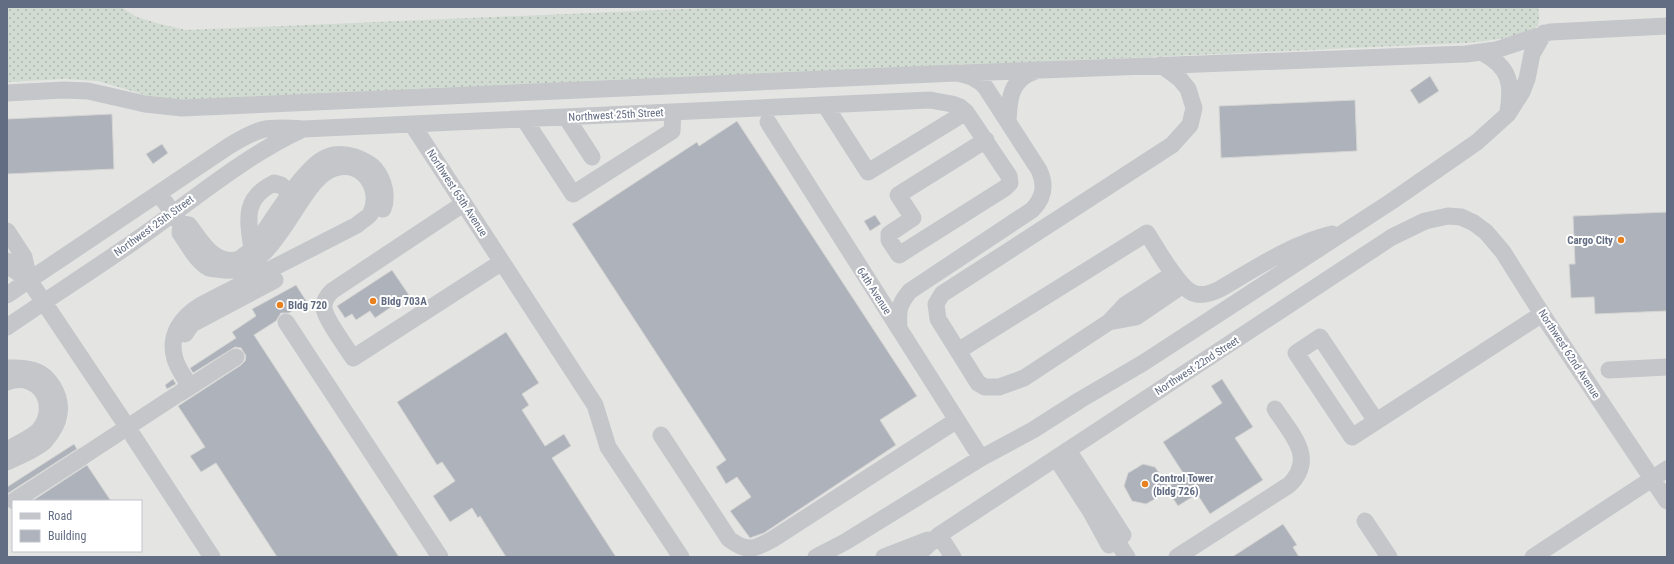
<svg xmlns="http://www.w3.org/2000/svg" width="1674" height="564" viewBox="0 0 1674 564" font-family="'Roboto Condensed',sans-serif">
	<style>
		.built { fill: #e4e5e3; fill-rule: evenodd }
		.grass { fill: url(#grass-dots) }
		.building { fill: #aeb2ba; stroke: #d5d5d3 }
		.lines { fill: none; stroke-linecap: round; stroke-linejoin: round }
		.minor { stroke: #c4c6ca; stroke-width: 17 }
		.minor-bridge { stroke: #c4c6ca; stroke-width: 17 }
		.poi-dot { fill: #e7801d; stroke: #fff; stroke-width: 1.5 }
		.labels { text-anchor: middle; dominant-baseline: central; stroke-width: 4; stroke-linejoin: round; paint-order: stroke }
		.street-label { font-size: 11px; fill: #626c82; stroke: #fff }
		.poi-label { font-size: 11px; font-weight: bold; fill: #626c82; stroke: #fff; text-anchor: start }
	</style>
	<defs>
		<pattern id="grass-dots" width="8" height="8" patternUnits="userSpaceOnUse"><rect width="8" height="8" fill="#d2dbd1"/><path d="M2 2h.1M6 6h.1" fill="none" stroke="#aeb6af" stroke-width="1.8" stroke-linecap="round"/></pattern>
	</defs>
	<rect width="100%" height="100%" fill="#f3f4f0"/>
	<path class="built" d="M7,7H1667V557H7ZM13,501H141V551H13Z"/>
	<path class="grass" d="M7,7H121L137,17L160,24L186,30L731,7H1538C1539,12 1540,21 1538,25C1532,37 1477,42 1463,43L195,100L171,99L149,96L98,81L64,79L7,82Z"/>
	<path class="building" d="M1430,76L1439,91L1419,104L1410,90Z
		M1355,100L1357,151L1221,158L1219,106Z
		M112,114L114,169L7,174V119Z
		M737,121L917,396L880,420L896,445L764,533L750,538L730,511L751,497L737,477L726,484L716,467L726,460L572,224L697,142L699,146Z
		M162,144L168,153L153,164L146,154Z
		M1667,212V311L1595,314L1594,297L1571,298L1569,264H1575L1573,216Z
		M875,215L881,224L870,231L864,221Z
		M392,270L409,295L375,318L370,311L356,320L352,314L345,318L337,306Z
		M296,285L307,302L289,313H281L276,321L254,335L399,557H277L216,463L201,472L190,456L205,447L178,406L241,365L245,361L246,356L241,348L235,347L193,373L190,368L236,338L232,332L256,316L252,309Z
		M506,332L539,383L522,394L529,405L522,410L545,446L564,434L571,446L552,458L616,557H506L480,516L478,518L472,508L450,522L433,496L455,481L442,462L437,465L397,402Z
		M173,379L176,384L167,389L165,385Z
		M1222,379L1253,427L1235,438L1263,480L1210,514L1197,494L1178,506L1172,497L1164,494L1146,504L1132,501L1124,486L1128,473L1143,464L1155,467L1168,486L1185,476L1163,442L1222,403L1211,386Z
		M74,444L77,449L7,494V487Z
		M87,465L111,501H32Z
		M1283,524L1297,545L1293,547L1299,557H1232Z"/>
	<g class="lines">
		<path class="minor" d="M1483,53C1509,67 1513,83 1508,111
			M1161,65L1180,79L1188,89L1194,108L1190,125L1172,145L942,294L936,304L938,319L978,383L985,387H999L1024,378L1109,322L1125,305L1173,274
			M964,73L1466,54L1496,50L1550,32L1667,26
			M7,93L64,90L88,91L145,104L182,108L956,73C969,75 978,78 986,88L1039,170C1046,185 1044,198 1032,210L910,291C898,305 898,311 899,329
			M825,105L868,172L966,112
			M566,117L592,157
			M524,119L573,194L672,131L673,112
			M768,122L981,458
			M1008,122C1009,99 1010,79 1036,71
			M412,124L595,405L608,447L681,557
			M159,194L181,224L180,233C188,244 196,261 209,268C213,269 220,269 224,270C263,275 288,217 308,191C315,181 323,171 335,168C362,160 382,188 371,213C369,217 361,221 357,225L201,305C181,317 168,336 175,359C178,369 185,378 190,387
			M463,204L332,291C327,296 323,301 324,308C325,319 347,348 353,358L502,262
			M181,224L189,225C201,241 215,267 239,259C243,257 248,252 252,250C267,228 303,168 325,158C335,153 345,154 355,157C363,160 370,163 375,169C384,180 388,196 383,209
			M7,231L24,257L29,280
			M252,250C248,220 242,199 274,183L281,185L299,202
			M7,261L11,268L29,280L122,419
			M7,295L229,146C260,127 267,126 303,129L930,100L952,104L960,107L966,112L1009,176L1010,183L1005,188L899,255L889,240V234L913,218L898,195L986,140
			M286,322L440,557
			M1109,322L1136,317L1183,285
			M7,327C52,296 98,267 142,236C193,200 245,156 301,130
			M185,334L192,324L275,280
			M958,351L1147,233C1156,247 1178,287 1193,293C1202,297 1212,293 1220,289C1256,268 1291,244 1332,234
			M7,368C15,368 23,367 32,370C49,374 62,396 59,414C58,423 51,434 45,441C36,450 19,456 7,462
			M1609,370L1667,367
			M7,382C38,370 59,404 40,429C33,437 22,441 14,446
			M180,393L236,357
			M1376,421L1320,337L1296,353L1352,437L1542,314
			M661,435L729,539C747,553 755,549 773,539L957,420
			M133,436L212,557
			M1056,458L1091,512L1109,545L1123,535L1068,450
			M14,501L82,457
			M1365,521L1389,557
			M939,535L953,557
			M1116,540L1127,557
			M816,557L845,542L981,458L1033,430L1080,400L1143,363L1392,201L1477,142L1508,114L1522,92L1527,79L1532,54L1544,33
			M884,557L928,540
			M915,557L939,535L1392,237L1425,221L1448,216L1461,217L1474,223L1486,232L1503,252L1542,314L1667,501
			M1177,557L1289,485C1317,458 1291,434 1275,409
			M1533,557L1667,469"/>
		<path class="minor-bridge" d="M82,457L175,396"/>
	</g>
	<g class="poi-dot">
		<circle cx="1621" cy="240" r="4"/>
		<circle cx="373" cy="301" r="4"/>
		<circle cx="280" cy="305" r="4"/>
		<circle cx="1145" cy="484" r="4"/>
	</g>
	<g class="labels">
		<g class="street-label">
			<text transform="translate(616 115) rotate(-3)">Northwest 25th Street</text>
			<text transform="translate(457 193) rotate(57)">Northwest 65th Avenue</text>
			<text transform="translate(154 226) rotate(-36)">Northwest 25th Street</text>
			<text transform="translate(874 291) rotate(57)">64th Avenue</text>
			<text transform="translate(1569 354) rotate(57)">Northwest 62nd Avenue</text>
			<text transform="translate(1197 366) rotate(-33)">Northwest 22nd Street</text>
		</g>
		<g class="poi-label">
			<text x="1613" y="240" text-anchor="end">Cargo City</text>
			<text x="381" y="301">Bldg 703A</text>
			<text x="288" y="305">Bldg 720</text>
			<text x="1153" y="478">Control Tower<tspan x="1153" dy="13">(bldg 726)</tspan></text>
		</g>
	</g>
	<rect width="1674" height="564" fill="none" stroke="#626c82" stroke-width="16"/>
	<rect x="12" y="500" width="130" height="52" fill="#ffffff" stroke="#c0c4cd"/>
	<rect x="20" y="513" width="20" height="6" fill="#c4c6ca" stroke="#c0c4cd"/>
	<text x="48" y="520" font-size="12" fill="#626c82">Road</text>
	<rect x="20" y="530" width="20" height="12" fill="#aeb2ba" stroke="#c0c4cd"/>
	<text x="48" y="540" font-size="12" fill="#626c82">Building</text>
</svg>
